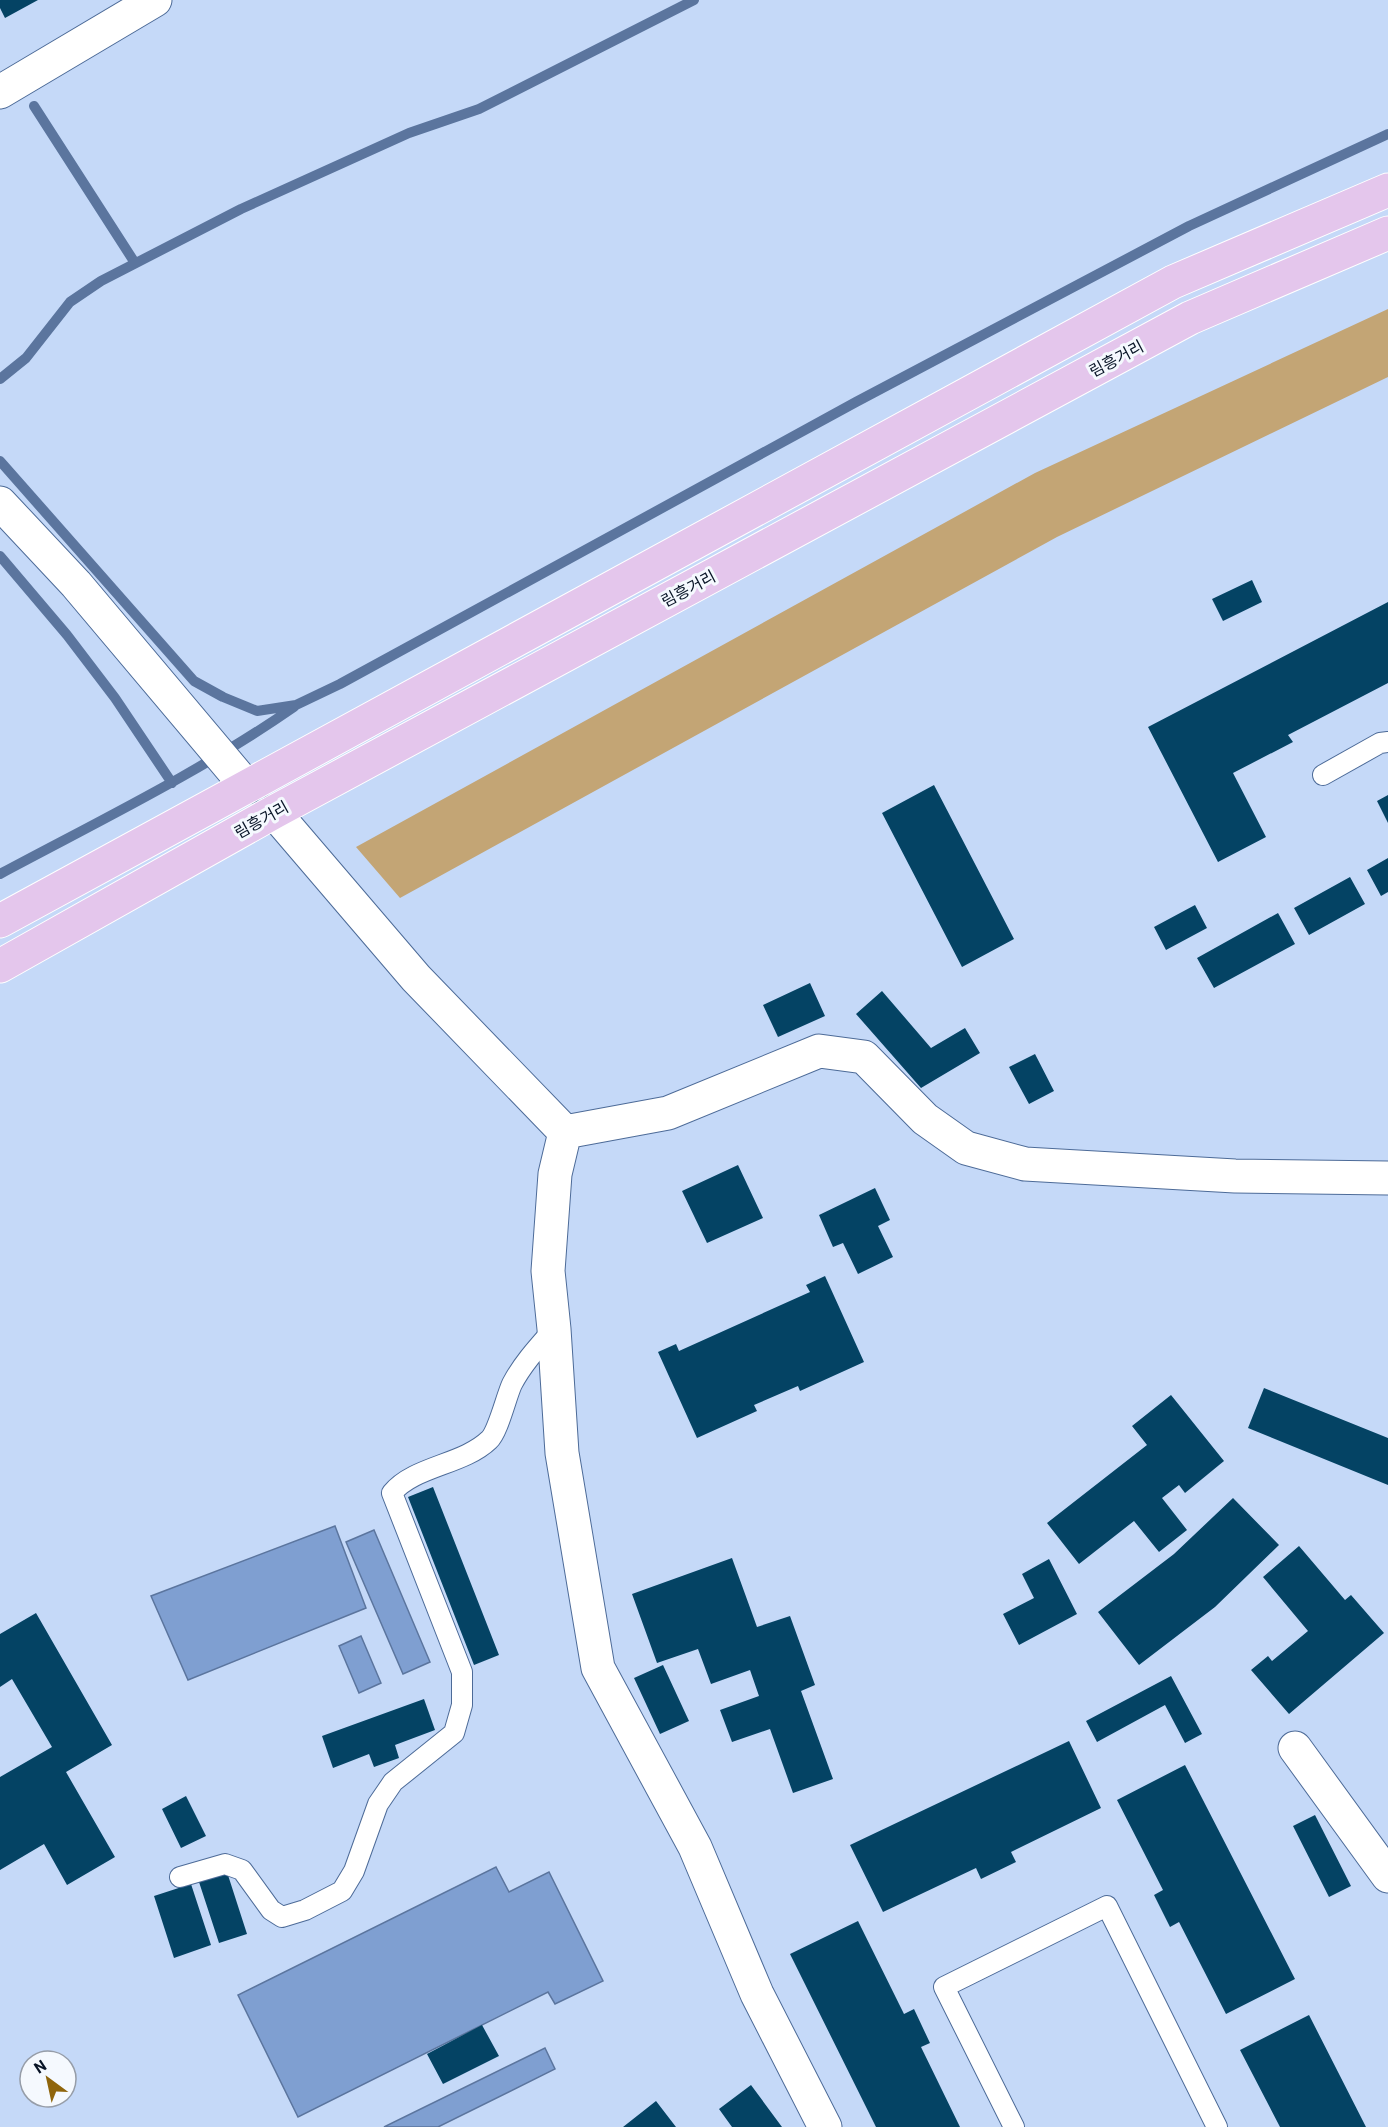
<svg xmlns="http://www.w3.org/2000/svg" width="1388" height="2127" viewBox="0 0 1388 2127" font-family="Barlow,'Noto Sans KR',sans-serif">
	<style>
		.green { fill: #c3a575 }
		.water { fill: #7f9fd1; stroke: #5b759e; stroke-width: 1.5 }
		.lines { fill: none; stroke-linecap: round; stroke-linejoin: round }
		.stream { stroke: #5b759e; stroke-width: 10 }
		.building { fill: #044364 }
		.service-casing { stroke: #4d6b98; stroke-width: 22 }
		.minor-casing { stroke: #4d6b98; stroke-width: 35 }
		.tertiary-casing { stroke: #4d6b98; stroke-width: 35 }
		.primary-casing { stroke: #fff; stroke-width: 35 }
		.service { stroke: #fff; stroke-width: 20 }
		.minor { stroke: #fff; stroke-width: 33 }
		.tertiary { stroke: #fff; stroke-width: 33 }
		.primary { stroke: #e4c6ec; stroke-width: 33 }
		.labels { text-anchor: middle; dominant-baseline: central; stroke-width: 6; stroke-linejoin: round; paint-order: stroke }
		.street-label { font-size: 16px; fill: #081426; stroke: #f5f9fe }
	</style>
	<rect width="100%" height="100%" fill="#c5d9f8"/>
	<path class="green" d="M1388,309V377L1057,537L400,898L356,847L1035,473Z"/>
	<path class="water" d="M335,1526L366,1608L188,1680L151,1596Z
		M374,1530L430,1662L403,1674L346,1542Z
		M361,1636L381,1683L359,1693L339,1646Z
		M496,1867L509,1892L549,1872L603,1981L555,2004L548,1992L298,2117L238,1995Z
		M545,2048L555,2069L438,2127H384Z"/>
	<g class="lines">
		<path class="stream" d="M34,106L135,263
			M0,379L26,358L70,302L101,281L241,209L409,133L479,109L694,0
			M0,461L194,681L223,697L257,711L296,705L340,684L856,402L1189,226L1388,134
			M0,556L67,635L115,698L172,783
			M0,874C99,821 202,771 294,707"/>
	</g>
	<path class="building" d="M0,0H38L5,18L0,8Z
		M1252,580L1262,602L1223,621L1212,599Z
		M1388,602V683L1288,735L1293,742L1233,773L1266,837L1218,862L1148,727Z
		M934,785L1014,939L962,967L882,813Z
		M1388,795V823L1377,801Z
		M1388,858V892L1381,896L1367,870Z
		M1350,877L1365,904L1309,935L1294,908Z
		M1195,905L1207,928L1166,950L1154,927Z
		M1278,913L1295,944L1214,988L1197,958Z
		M810,983L825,1016L778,1037L763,1005Z
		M882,991L931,1048L965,1028L980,1053L921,1088L856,1014Z
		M1035,1054L1054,1091L1029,1104L1009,1067Z
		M738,1165L763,1218L707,1243L682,1191Z
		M875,1188L890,1220L878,1226L893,1257L858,1274L843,1243L833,1247L819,1215Z
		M825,1276L864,1362L800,1391L798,1386L754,1405L757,1411L697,1438L658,1352L676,1344L679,1351L810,1292L806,1285Z
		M1264,1388L1388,1438V1485L1248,1428Z
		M1171,1395L1224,1461L1185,1493L1179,1485L1162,1498L1187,1530L1159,1552L1134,1521L1079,1564L1047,1523L1147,1445L1132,1426Z
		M433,1487L499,1655L474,1665L408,1497Z
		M1233,1498L1279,1545L1215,1607L1139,1665L1098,1612L1174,1554Z
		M1299,1546L1345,1600L1351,1595L1384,1633L1289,1714L1251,1670L1268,1656L1272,1661L1308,1631L1263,1577Z
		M732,1558L757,1627L790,1616L815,1685L801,1691L833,1779L793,1793L770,1729L732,1742L720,1710L759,1696L750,1670L711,1684L698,1649L657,1663L632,1594Z
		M1049,1559L1077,1614L1019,1645L1003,1614L1034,1598L1022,1574Z
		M36,1613L112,1745L66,1772L115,1857L67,1885L44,1844L0,1870V1777L52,1747L12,1679L0,1687V1634Z
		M663,1665L689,1721L660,1734L634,1678Z
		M1171,1676L1202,1734L1185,1743L1165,1705L1097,1742L1086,1721Z
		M424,1699L435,1730L395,1745L399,1758L374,1767L369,1754L333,1768L322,1736Z
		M1069,1741L1101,1808L1011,1852L1016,1862L981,1879L976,1868L883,1912L850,1845Z
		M1185,1765L1295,1979L1226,2014L1179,1922L1170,1927L1154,1895L1163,1890L1117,1800Z
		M186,1796L206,1836L181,1848L162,1809Z
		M1315,1815L1351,1886L1329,1897L1293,1826Z
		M227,1872L247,1934L219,1943L199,1882Z
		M191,1884L211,1945L174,1958L154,1896Z
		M858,1921L904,2014L914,2009L930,2043L921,2047L960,2127H876L790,1954Z
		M1309,2015L1366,2127H1280L1240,2050Z
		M482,2025L499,2056L443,2084L427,2054Z
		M751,2085L782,2127H732L719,2109Z
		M656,2101L676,2127H623Z"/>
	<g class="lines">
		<g class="service-casing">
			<path id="service" d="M1323,775L1380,743L1388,742
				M180,1877L225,1864L242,1870L271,1910L282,1917L305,1910L342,1891L354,1871L378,1804L393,1782L454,1733L462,1705V1672L392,1493C414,1466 463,1465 489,1440C498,1432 506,1397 512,1384C523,1363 539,1346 554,1329
				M1014,2127L944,1987L1107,1906L1217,2127"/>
		</g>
		<g class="minor-casing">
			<path id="minor" d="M0,92L155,0
				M274,812L416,978L565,1132L555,1174L548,1271L554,1329L562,1453L598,1668L695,1847L757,1994L825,2127
				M565,1132L668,1113L819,1051L864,1057L925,1119L966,1148L1025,1164L1235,1176L1388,1178
				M1295,1748L1388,1876"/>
		</g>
		<g class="tertiary-casing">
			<path id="tertiary" d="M0,503L76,584L247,787"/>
		</g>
		<g class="primary-casing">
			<path id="primary" d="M0,921L1173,282L1388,190
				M0,966L274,812L1190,318L1388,233"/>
		</g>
		<use href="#service" class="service"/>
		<use href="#minor" class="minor"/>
		<use href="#tertiary" class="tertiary"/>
		<use href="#primary" class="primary"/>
	</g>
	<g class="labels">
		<g class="street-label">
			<text transform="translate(1116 358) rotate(-28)">림흥거리</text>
			<text transform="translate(688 588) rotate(-28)">림흥거리</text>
			<text transform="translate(261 819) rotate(-29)">림흥거리</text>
		</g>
	</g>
	<g transform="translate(48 2079) rotate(327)"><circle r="28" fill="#f5f9fe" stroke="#969da8" stroke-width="1.5"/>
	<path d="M0-4.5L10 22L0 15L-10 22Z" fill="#8f650c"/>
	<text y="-9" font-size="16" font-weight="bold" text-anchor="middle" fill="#081426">N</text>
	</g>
</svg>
